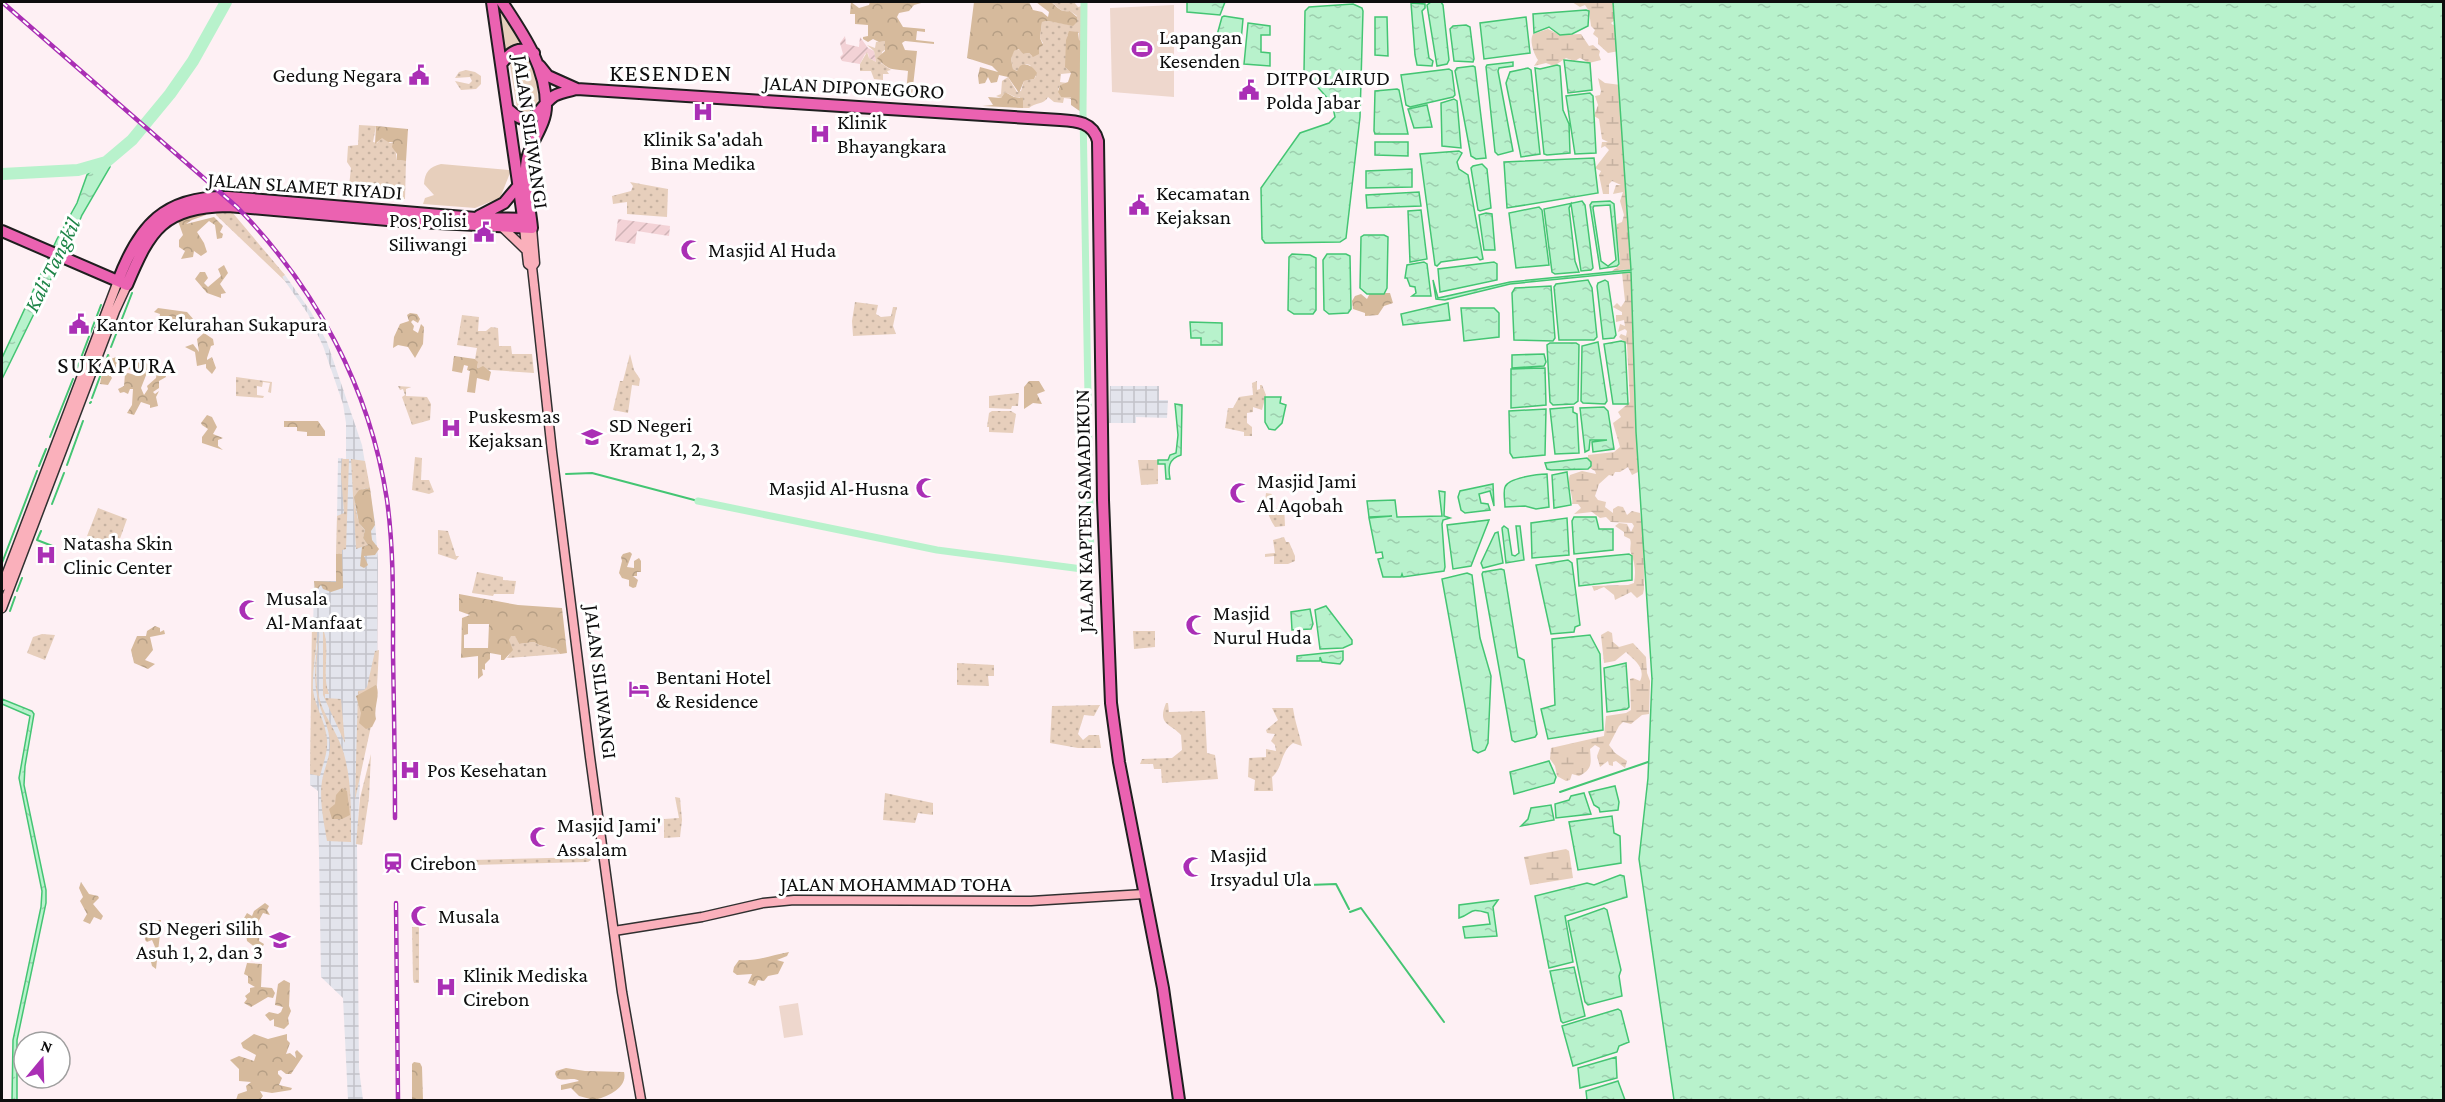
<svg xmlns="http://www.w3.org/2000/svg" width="2445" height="1102" viewBox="0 0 2445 1102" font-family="'Crimson Pro',serif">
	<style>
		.industrial { fill: url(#industrial-grid) }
		.farmland { fill: url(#farmland-furrows) }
		.grass { fill: url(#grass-dots) }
		.forest { fill: url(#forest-crowns); fill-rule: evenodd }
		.wetland { fill: url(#wetland-marsh) }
		.park { fill: #e7cfbc }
		.pitch { fill: #eed7cd }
		.water { fill: url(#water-ripples); stroke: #44c573; stroke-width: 1.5; fill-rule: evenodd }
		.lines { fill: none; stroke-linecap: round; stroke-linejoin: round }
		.stream { stroke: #44c573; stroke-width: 2 }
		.canal { stroke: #b8f2cc; stroke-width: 7 }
		.river { stroke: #b8f2cc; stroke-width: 12 }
		.secondary-casing { stroke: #303030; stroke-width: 11 }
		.highway-casing { stroke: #1f1f1f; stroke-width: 14 }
		.secondary { stroke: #fab0bb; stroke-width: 8 }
		.highway { stroke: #eb62b1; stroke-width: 10 }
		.rail-casing { stroke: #aa2fb5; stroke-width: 4.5 }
		.rail { stroke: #fff; stroke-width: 2; stroke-dasharray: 7; stroke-linecap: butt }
		.labels { text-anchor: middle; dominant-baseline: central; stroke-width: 6; stroke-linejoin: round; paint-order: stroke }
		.poi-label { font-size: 21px; fill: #0e0e0e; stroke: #fff; text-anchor: start }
		.street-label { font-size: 21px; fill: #0e0e0e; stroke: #fff }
		.water-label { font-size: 22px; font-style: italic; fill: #1d8447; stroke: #fff }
		.quarter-label { font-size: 24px; letter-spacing: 1.5px; fill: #0e0e0e; stroke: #fff }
	</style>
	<defs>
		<pattern id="industrial-grid" width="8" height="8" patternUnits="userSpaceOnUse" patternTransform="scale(1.5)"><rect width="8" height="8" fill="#e3e4ec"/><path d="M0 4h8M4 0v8" fill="none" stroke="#c2c2c9"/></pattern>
		<pattern id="farmland-furrows" width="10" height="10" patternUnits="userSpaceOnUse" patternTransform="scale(1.5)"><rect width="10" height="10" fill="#f3d2d6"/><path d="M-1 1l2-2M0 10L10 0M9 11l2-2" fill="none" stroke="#cfb3b6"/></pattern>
		<pattern id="grass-dots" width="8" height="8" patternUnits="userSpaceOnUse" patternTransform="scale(1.5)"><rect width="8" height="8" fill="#e7cfbc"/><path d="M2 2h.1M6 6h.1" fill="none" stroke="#c5b1a0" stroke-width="1.8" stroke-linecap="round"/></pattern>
		<pattern id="forest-crowns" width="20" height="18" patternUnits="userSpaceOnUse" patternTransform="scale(1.5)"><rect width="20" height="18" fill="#d6ba9c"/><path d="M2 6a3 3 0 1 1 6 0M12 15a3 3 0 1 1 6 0" fill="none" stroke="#b69f85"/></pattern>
		<pattern id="wetland-marsh" width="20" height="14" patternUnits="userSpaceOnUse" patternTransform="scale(1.5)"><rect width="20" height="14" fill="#e7cfbc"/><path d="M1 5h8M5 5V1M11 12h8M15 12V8" fill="none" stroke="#c5b1a0"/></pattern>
		<pattern id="water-ripples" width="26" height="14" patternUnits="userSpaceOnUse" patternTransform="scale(1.5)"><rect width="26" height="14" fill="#b8f2cc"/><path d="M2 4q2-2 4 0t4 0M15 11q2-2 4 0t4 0" fill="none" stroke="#9dceae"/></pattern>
	</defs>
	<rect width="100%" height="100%" fill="#fef0f4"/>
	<path class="industrial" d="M285,275L311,312L327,342L362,445L375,522L378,561L377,689L361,760L357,844L359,1069L363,1100H348L343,998L321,977L318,791L310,785L314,581H336L338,458L346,459V423L343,404L323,346L308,314L282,277Z
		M1110,386H1159V400H1168L1167,418L1136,417V423H1109Z"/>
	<path class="farmland" d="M845,36L846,44L859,47L860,37L868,48L874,51L876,62L869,58L868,53L865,54L860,64L842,61L840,57L843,54L840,43Z
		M618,219L670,226L669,236L637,231L635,244L615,241Z"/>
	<path class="grass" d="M1051,2H1074L1078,7L1082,6V41L1079,40V33L1071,32L1067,36L1066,68L1071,73L1061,74L1060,82L1067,83L1060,85L1058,90L1061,97L1070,96L1072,99L1064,98L1063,103L1054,102L1048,97C1044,105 1035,102 1029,108H1022L1020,97H1015L1005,92L1001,98L996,96L1001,94L1002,81L1008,77L1017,92L1021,91L1024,81L1034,79L1036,76L1030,65L1026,64L1017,71L1013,69L1011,59L1013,51L1020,49L1023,54L1029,53L1032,56L1039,53V48L1043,43L1040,38L1042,22L1048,21L1071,25L1077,16L1070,11C1060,13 1058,6 1051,2Z
		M885,41L886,49L882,52L881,63L891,70L887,71L889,74H883V80L874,79L871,71H860V64L867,52L869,58L876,62L874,51L867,45L875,48L876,42Z
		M466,70L475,72L481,76V84L476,89L461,90L455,81L469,84L472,81L470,77L455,78L459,72Z
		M359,125L376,126L373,142L377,143L382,137L390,143L394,142L397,160L406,161L405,199L371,195L365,196L348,195L351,168L347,162L348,146L358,145Z
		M630,182L668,189L667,217L627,214V202L613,204L612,196L631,191L633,186Z
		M217,210L232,212L285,275L282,277L286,282L216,215Z
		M855,302L878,305L876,314L881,317L891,316L893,307H897L893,326L896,334L853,336L852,321Z
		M462,315L479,317L478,331H486L491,327L498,328L499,346H511L512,354H532L534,373L477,369L478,363L475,359L477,348L457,345Z
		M630,354L634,370L640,379L639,386L632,385L628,413L613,410L620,381H623Z
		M236,377L272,382L271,393L268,392L270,383L263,382L262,387L257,386V395L264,396L263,398L236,396Z
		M1257,381V390L1260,389V385H1262L1266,395L1262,410L1253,407V412L1247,413V423L1252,427V436H1244V432L1225,428L1228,408H1233L1239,397L1253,395L1252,383Z
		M398,386L411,387L406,389V396L427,397L431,404L430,420L412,425L402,397L405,395L403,389L400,390Z
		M1019,393L1018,406H1012L1011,409L989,408V396Z
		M992,411H1011L1016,414L1013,433L989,432V427H987L989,413Z
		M415,457L422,458L421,480H429L434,492L429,494L412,490Z
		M342,459H349L346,549L342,550V554H336L337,516L344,513L341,474Z
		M351,459L365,461L370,488L363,489L354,497C356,509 356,522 365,530L363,538L368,545L356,549Z
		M1266,493L1272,494L1271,501L1275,509L1279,508L1281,502L1284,503L1285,526L1275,527C1268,516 1264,506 1266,493Z
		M98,508L127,519L117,547L87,536Z
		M438,530L448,531L456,556H459L456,560L438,554Z
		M1284,537L1286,542H1289L1295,556V561L1288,564H1274V556L1265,557V554L1275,553L1273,540Z
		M477,572L503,577V580L516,581L514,594H494L493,596L472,593Z
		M312,620L317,624C318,644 312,668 313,690C315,707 326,722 327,740C328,752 323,764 320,776L310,774Z
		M323,629C331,649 321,674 329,694H325V698L341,699L345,743L323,695Z
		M320,631C317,654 313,681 321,704C328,722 339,736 344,754C352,783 351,813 351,842L327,841C324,823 319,800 322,781C324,769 330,757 330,745C330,727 320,712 317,695C313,674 316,651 320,631Z
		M1133,631H1155V647L1134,649Z
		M42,634L55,635L45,660L27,653L33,637Z
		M515,635L519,644L534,642L539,645L556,649L560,654L507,658C513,651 510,647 509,640L510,636Z
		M379,650L376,703L355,800L358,691L364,690L367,687L375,651Z
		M957,663L994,665V676H988L989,686L957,685Z
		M1166,703H1168L1169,712L1205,711L1207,753L1215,755L1218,779L1162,783L1161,769H1154L1153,764H1140L1142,759L1172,758L1182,750L1181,735C1170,723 1157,725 1166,703Z
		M1100,705L1094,716L1084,715L1078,734L1083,740L1089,735H1099L1101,748H1078L1050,743L1052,706Z
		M1272,708H1293C1295,722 1299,732 1302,746L1293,743C1280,752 1283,768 1272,777L1273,791H1254L1255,780L1248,777L1249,758L1266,757V749L1276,751L1275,745L1271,741L1275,734L1267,733L1266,730L1278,720Z
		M371,754L369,797L362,845L356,844L360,798Z
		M885,793L933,803V815L918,813L915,823L883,820Z
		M675,797L680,798L682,820L680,837L664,838V819L679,818Z
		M589,857L591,860L588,862L472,865L469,863L471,860Z
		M412,927H419V983H414L413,980Z"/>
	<path class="forest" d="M851,2L859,8L869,5L870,2H925L914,5L909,11L899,13L897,17L903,27L925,29V32L917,31L916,40L934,42V44L905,41L902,43L905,50L917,51L912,95L906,94L908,71C891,68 890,72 877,58L885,51V41L879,42L873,39L868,42L863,39V37L868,36V25L855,24V14H850Z
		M974,2H1029L1033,10L1042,12L1048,17L1049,12L1036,2H1051C1057,6 1060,13 1070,11L1077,17V22L1073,26L1048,21L1042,22L1040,38L1043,45L1039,48V54L1033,57L1029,53L1023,54L1019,49L1014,51L1011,59L1013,69L1017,71L1020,66C1027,62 1033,67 1037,73L1034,79L1024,81L1019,93L1008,77L999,75L997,82L991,83L988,77L985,83L979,84L978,76L980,67L998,72L992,66L967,58Z
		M1069,31L1078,32L1079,40L1082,41L1081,112L1071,105V97H1061L1058,92L1060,85L1068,82L1071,73L1065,67L1066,40Z
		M1005,92L1014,97L1023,98V108L982,106L993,105L988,97L1001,98Z
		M376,126L408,129L406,161L397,160V154L392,147L393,142H388L382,138L375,144Z
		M206,212V215L192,220L186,224L214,217L223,226L220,232L223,234L222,238L217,239L215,225L209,221L197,232L204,243L207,252L201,256L194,251L193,257L181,259L185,251L179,247V240L183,235L178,221L193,214Z
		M224,265L228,273L220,284L226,293L221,294V298L207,293L195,279L200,272H205L208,278L204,283L208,287L221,276L218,269Z
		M1370,293H1390L1393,303L1384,306L1378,315L1365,316V313L1353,309L1352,301L1355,296L1361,294L1367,299Z
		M158,308L187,312L195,321L206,320L217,331L215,334L206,329L199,333L195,325L191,326L186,322L181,323L179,329L172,328L169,322L164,325L159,320L160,314L154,312Z
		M410,313L417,314L420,319L418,323L413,320L411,322L414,326L413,330L418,333L421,324L424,327L423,344L415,358L408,347L398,345L393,348L394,337L400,324L409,321L407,315Z
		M204,333L213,339L214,345L211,346L207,358V360L212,357L216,368L212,374L206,368V364L197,366L195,352L185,347L193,344L199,352L197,339Z
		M109,354L111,359L116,357L119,359L121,356L128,363L138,359L140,363L143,362L150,365L141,388L144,395L148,389L147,386L156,378L157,371L165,373L166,377L159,381V388L153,392L155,394L159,391L156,397L158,406L150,408V405L141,402L134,415L127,413L132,405L133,389H130L128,394L124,392L120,393L118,389L124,386L125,374L128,373L138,376L139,374L137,371L127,369L120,363L116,364V370L110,375L112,378L108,385L100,384L103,368Z
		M454,356L475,359L478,362L477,369L483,366L491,372L489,381L477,378L475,393L467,392L470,371L467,370L468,366L464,365L462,373L452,371Z
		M1029,381H1039L1045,391L1037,394L1042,404L1033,403L1024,409V387Z
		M207,415L212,417L217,427L213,434L223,438L218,440V446L223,450L202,443V437L208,429L202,425L201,423Z
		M284,421H318L325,431V436H307V432L297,431V427H284Z
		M370,488L375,525L371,531L372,540L379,549L375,555L364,556L368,565L364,568L360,566L362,547L368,545L363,538L365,530L359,523L354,497L359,490Z
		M630,552L632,554L627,567L634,568V561L639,558L641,561V572H637V576H633L638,580L636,587L633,588L629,586V580L622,578L619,573L622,561L621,557L623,554Z
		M336,554H342L343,588L331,592L323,589L321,585L315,592L314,581L336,582Z
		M459,594L518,605L562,608L567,653L560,654L556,649L539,645L534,642L519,644L515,636H511L509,640L513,650L504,660H501V655L490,653V659L485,664V670L482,669L483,675L478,679V656L461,658L462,618L470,615L459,611ZM468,624H489L488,648H464V635L468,634Z
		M155,626L160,628V632L164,630L165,634L150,637L153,650L145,660L155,664L148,669L134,663L131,650L137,636H146L147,631Z
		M376,685C381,695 373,708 376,719L372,727L366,729L359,723L361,713L356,696Z
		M342,788L347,791L350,815L342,819H332L329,809L335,804L336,795Z
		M81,882L89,894L98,896L99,898L93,904L103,916L101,920L94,917L90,924L83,921L87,914L80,901L83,897L79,888Z
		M265,903L269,906L267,910L270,915L263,913L257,924H253L252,929L260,931L259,941L264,944L262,948H256L247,941L244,918L247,913L252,916L254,911Z
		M144,920H161L160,925L155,927L160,934L156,969L152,966L150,958L155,947L152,940L147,942L145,940Z
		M789,952L787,956L777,960L784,962L778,974L768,976L764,981L758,980L755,986L748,983L752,974L737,975L733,972L734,967L739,960C756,962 771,955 789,952Z
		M247,963L262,964L261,987L272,988L275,993L273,998L268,997L251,1007L244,1003L247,999L245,996L250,992V988L255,987L248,983V976L244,974Z
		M284,980L290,983L289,1006L291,1011L288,1018L289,1024L284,1029L274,1026V1019L270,1021L265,1015L269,1012L278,1014L281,1012L283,1007L275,1005L278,984Z
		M254,1034L268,1039L287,1034V1040L290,1043L286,1054L290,1053L296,1058L295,1052L297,1050L303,1056L291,1074H286L281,1070L278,1071V1074L282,1078L279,1085L292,1088L291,1090L272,1093L260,1091L263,1096L260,1100H236L238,1094L247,1091L246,1086L251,1082L239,1081V1069L230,1060L239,1056L254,1061L256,1055L243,1048L241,1043Z
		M414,1062L420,1063L422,1067L423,1100H412V1064Z
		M566,1068L585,1071L624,1072C628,1088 607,1097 594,1100L579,1096L571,1088L561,1090V1085L579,1081C574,1076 564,1082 557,1078L555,1074L556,1071Z"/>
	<path class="wetland" d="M1572,2H1619L1618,18L1611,23L1613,25L1617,24L1619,51L1608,53L1598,44V38L1593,34L1595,30L1591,26L1589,11L1585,5L1580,7Z
		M1548,29L1560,35L1581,34L1589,46L1593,45L1600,51L1599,55L1601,60L1589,63L1580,58L1574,61L1566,58L1554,66L1546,63L1534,66L1538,60C1534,54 1529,41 1533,34Z
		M1598,78L1605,83L1621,85L1631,242L1629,245L1632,248V269L1612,271L1620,265C1620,251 1616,237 1617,224L1622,222L1624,215L1620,201L1623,192L1613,194L1616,185H1621L1612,181L1609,184V194H1603L1599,175L1601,171L1595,168L1609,150L1605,146L1601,148L1602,142H1608L1602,139L1599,119L1594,116L1598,105L1595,96L1600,95L1601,91Z
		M1632,272L1634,278L1638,472L1632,475L1628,467L1620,472H1615L1613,476L1609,475L1599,484L1595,496L1598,500L1606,502L1605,507L1613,513V509L1618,506L1623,507L1627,515L1632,511L1640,513C1644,538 1644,563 1644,589L1643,594L1637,598L1631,592L1615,600L1614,595L1604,587L1594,591L1592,586L1628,585L1634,583C1636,572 1635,563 1631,553C1629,548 1632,544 1630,539L1624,536V532L1615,526L1619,523L1627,524L1631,532L1634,526L1632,523L1611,522L1606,517L1600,518L1592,512L1574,514L1581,508L1578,504H1572C1574,495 1566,484 1570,475L1582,471L1596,474L1595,471L1588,467V455L1614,452L1620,447L1613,423L1621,417L1618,412L1630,402L1627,344L1619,337L1621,334L1626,336L1627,331L1625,329L1618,332L1620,324L1625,326L1624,320L1616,322V315H1622V312L1613,307L1617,303L1621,307L1625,301L1622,273Z
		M1138,460H1158V484L1141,485Z
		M1608,631L1612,633L1613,642L1619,647L1633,643L1646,657L1647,673L1650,681L1649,714L1642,715L1631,724L1623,722L1619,726L1609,745L1615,753L1627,761L1625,768L1616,761L1613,762V766L1609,765L1608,761L1600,767L1597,756L1600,748L1595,745L1590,749C1591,763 1593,769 1579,776L1572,774L1570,780L1566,781L1557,776L1555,766L1550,759L1551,748L1604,736L1606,716L1626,713L1631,710L1630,679L1633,678L1640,681C1646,668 1635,661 1626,652L1615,661L1604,663L1601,635Z
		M1566,849L1569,851L1573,878L1530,885L1524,857Z"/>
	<path class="park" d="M497,3L523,44L512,45L504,52Z
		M522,57C537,61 538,91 538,106L529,112L520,111L517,108L510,65L514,60Z
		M441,164L509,170L510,173L500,198L475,208L423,204L425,198L434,195L424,184C425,172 429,167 441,164Z"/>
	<path class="pitch" d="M1174,5V97L1112,92L1110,8Z
		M798,1003L803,1035L784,1038L779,1006Z"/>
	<path class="water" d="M1187,2H1225L1220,15L1187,12Z
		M1431,2H1441L1443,5L1449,60L1447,64L1437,66L1427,5Z
		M1613,2H2443V1100H1674L1639,859L1648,778L1652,679L1636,432L1631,272L1510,284L1445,300L1436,299L1433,280L1438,298L1510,282L1631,270Z
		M1411,3L1425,4V8L1422,11L1429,58L1433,61L1432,66L1417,65L1415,55Z
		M1353,4L1362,8L1363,11L1360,117L1346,238L1340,242L1265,243L1262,239L1261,188L1300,133L1329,123L1335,117L1332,103L1304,72L1305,11L1309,7Z
		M1586,10L1589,11L1588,26L1572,34L1560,35L1549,27L1534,33L1533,14Z
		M1224,16L1243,19L1241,41L1217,35L1222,17Z
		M1375,17H1387L1388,56L1375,55Z
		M1526,17L1530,53L1484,59L1480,23Z
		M1248,23L1270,26V35H1261V52L1270,53V66L1244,64Z
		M1466,25L1470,27L1474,59L1473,62L1454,61L1450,29L1453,26Z
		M1564,60L1590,63L1592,90L1568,93Z
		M1513,62V66L1499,68L1498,71L1513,151L1498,155L1495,152L1486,67L1487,65Z
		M1557,65L1560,66L1563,110L1569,124L1570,153L1547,155L1544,154L1535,68L1540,69Z
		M1473,66L1475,67L1486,158L1476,159L1471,156L1455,71L1457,68Z
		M1528,68L1531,70L1540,154L1521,157L1506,83L1510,72Z
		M1449,69L1452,71L1455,95L1453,97L1410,107L1406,105L1401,75Z
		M1397,89L1399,90L1408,134H1375L1374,131L1375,91Z
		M1590,93L1593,96L1596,153L1575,154L1566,96Z
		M1454,99L1457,101L1461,148L1442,146L1441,103Z
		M1427,105L1432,127L1414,128L1408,109Z
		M1375,142H1408V156L1375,155Z
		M1459,151L1462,153L1457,162L1459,169L1468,175L1483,259L1480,260L1477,257L1441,262L1437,266L1435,265L1420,154Z
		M1594,158L1598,193L1507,208L1504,162Z
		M108,159L110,167L82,215L61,266L52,277L2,379V358L57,239L77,203L87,175L99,162Z
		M1482,164L1487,169L1491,208L1480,211L1478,210L1471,168L1473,166Z
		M1412,169V187L1366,188V171Z
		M1419,192L1421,206L1367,208L1366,195Z
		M1582,201L1585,205L1593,268L1591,270L1581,271L1571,204L1569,208L1575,261L1579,272L1555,274L1552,272L1544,209Z
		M1610,201L1614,204L1619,264L1617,266L1600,269L1590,205L1592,202ZM1610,205L1616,260L1608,266L1601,261L1593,208L1594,206Z
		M1539,207L1542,210L1549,265L1516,268L1509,213Z
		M1421,210L1427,259L1410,262L1408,211Z
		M1486,213L1492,214L1495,250H1484L1479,215Z
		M1364,235H1384L1388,237L1387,288L1384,294H1367L1360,288L1361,237Z
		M1292,254L1310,255L1316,258V310L1313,314H1294L1288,310L1289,257Z
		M1327,254H1346L1350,256L1351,309L1348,313L1329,314L1324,310L1323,260Z
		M1424,262L1427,264L1431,296H1412L1416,293L1415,287L1410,286L1407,278H1405L1407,265Z
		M1494,262L1497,264V280L1440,292L1438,269Z
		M1588,280L1592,288L1597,337L1594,340H1559L1554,287L1556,284Z
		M1605,280L1608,282L1616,335L1614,338L1603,339L1597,286L1598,283Z
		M1551,286L1555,338L1553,341L1514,340L1512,293L1515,288Z
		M1448,303L1450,320L1403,325L1401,314Z
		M1461,308H1494L1499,313V337L1464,341Z
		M1190,322L1222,323V345H1201V338H1191Z
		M1621,341L1625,342L1628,404H1613L1604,344Z
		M1598,342L1607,401L1605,404L1583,403L1581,401L1582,346Z
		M1550,343H1576L1579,345L1578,401L1574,404L1553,405L1550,402L1547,345Z
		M1544,354L1546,362L1544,366L1512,368V355Z
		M1545,368L1546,405L1511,408V369Z
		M1265,397H1281L1280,403L1286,405L1282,423L1275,430L1269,429L1265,422Z
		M1175,404L1182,405L1181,455C1168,459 1168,468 1170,479H1166L1165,464H1158V460H1168L1170,455L1176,453L1178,435Z
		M1573,407V412L1577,414L1579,453L1555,454L1550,409Z
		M1604,407L1608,411L1614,449L1593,452L1592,442L1607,440H1590L1589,450L1585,452L1580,408Z
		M1546,409L1545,455L1513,458L1510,453L1509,411Z
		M1587,458L1591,462V466L1588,469L1551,470L1547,469L1545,463Z
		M1567,472L1571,505L1554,508L1552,475Z
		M1547,474L1549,507L1536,509L1525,506L1505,507C1505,501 1503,492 1505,487C1508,478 1538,474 1547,474Z
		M1493,484L1494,506L1490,491L1479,494L1481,503L1488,504L1490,510L1465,513L1461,510L1458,497L1460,491Z
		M1439,491L1445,492L1444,516L1450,518L1443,520L1442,524L1445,567L1444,571L1403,577L1402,574L1401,577H1383L1378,559L1383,558L1382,552L1376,553L1369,518L1392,516L1369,517L1367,501L1395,500L1397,517L1442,516Z
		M1574,517H1596L1599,529H1613V550L1574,554L1572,521Z
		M1567,518L1569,555L1532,558L1531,523Z
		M1489,520L1471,566L1453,569L1447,525Z
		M1504,526L1508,529L1512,555L1515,556L1519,553L1516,526H1520L1524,560L1506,563L1502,528Z
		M1498,532L1503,563L1483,568L1481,563L1495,533Z
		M1629,554L1632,556V580L1579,586L1577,559Z
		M1568,560L1572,563L1580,625L1575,627L1574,632L1551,634L1536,565Z
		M1501,569L1504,570L1518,657L1524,660L1537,734L1535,737L1515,742L1512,740L1482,574L1483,572Z
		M1467,573L1472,575L1480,638L1491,676L1488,743L1485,750L1478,753L1473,750L1442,579Z
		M1326,606L1352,640V644L1343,648L1320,649L1315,610Z
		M1310,609L1313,624L1311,629L1292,630L1291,612Z
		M1590,635L1600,654L1603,730L1548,739L1541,709L1555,705L1552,639Z
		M1343,651V660L1340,664L1322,662L1320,657V661H1297V656Z
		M1626,663L1629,707L1627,709L1607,712L1604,668Z
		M2,699L32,711L34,714L25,766L24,785L46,890V903L17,1040V1100H12L13,1040L41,907L42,891L19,778L30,716L2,704Z
		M1549,761L1556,777L1554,783L1514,794L1510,772Z
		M1615,786L1619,802L1618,810L1600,812L1599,808L1594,805L1589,792Z
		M1584,793L1591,814L1556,818L1555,804L1569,800L1571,796Z
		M1551,805L1554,820L1521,826L1528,819L1531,808Z
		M1612,816L1614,833L1620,836L1621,863L1578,870L1569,822Z
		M1620,875L1624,876L1627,897L1565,916L1573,962L1549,968L1535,896L1587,883L1594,885Z
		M1498,900L1493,907L1497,936L1465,938L1463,927L1490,924L1488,913C1468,907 1474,913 1459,918V905Z
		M1604,908L1607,910L1621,970L1619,976L1622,996L1588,1005L1585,1002L1568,921Z
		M1574,967L1585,1016L1563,1023L1561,1021L1550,971Z
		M1618,1009L1621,1011L1629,1042L1619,1046L1617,1052L1573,1066L1562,1026Z
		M1616,1057L1617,1078L1580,1088L1578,1068Z
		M1618,1081L1625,1100H1587L1586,1091Z"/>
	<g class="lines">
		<path class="stream" d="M111,347L132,293
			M76,371L101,305
			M92,398L108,355
			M90,403L91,402
			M50,437L73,379
			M67,465L83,421
			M39,466L46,449
			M566,474L592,473L698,501
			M52,504L64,473
			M37,540L55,547
			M37,540L41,531
			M2,563L37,471
			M17,591L22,578
			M10,611L15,597
			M2,633V632
			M1560,792L1648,762
			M1285,872L1286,884
			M1308,885L1336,884L1349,909
			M1350,912L1361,908L1444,1022"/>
		<path class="canal" d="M698,501L937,550L1082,569L1091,567L1083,113L1084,2"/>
		<path class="river" d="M2,174L78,170L106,162L132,140L170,94L193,61L226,2"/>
		<g class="secondary-casing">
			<path id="secondary" d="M502,227L526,250
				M524,228L528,264L532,267
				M532,228L535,263L532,267L534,285L552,452L590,757L622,992L641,1100
				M2,586L118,281
				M2,608L115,311L127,285
				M614,931L702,917L763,903L794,900L1031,901L1144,894"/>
		</g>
		<g class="highway-casing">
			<path id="highway" d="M492,2L524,224
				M502,63C511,51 519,46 534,53
				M540,66L548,76L577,89
				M509,110C535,134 537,107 554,96C561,92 569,91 577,89L1060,120C1077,121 1093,122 1098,141L1103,500L1111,703L1119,762L1163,988L1179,1100
				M479,216L504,203L519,185
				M2,231L127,285C151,228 163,208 228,206L399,221L532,228C530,206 523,180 527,159C531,141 546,125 546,106C546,66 523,34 502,2
				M118,281C139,225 165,196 228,197L476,218L531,219"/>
		</g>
		<use href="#secondary" class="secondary"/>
		<use href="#highway" class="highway"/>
		<g class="rail-casing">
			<path id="rail" d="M2,2L237,207C316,288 370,388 387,500C394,551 393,603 393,654C394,709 395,763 395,818
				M396,903L398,1100"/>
		</g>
		<use href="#rail" class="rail"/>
	</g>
	<defs>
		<g id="stadium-bare" transform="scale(1.62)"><path d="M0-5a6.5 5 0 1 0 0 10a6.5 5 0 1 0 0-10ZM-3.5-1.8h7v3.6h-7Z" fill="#aa2fb5" stroke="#fff" stroke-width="2.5" paint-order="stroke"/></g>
		<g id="civic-bare" transform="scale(1.62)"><path d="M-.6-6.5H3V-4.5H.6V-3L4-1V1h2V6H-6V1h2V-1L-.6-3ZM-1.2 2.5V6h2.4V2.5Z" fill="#aa2fb5" stroke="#fff" stroke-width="2.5" paint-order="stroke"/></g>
		<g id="hospital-bare" transform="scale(1.62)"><path d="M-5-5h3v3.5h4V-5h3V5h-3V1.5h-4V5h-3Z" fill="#aa2fb5" stroke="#fff" stroke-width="2.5" paint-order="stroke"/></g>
		<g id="mosque-bare" transform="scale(1.62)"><path d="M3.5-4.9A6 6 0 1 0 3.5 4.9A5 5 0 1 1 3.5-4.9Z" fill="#aa2fb5" stroke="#fff" stroke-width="2.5" paint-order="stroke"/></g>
		<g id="school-bare" transform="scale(1.62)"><path d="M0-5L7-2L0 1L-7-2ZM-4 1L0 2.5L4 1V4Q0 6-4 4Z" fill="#aa2fb5" stroke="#fff" stroke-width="2.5" paint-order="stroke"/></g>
		<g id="hotel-bare" transform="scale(1.62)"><path d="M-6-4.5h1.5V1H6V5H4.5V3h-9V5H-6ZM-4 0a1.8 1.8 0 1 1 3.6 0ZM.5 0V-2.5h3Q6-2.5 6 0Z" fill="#aa2fb5" stroke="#fff" stroke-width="2.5" paint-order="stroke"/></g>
		<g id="station-bare" transform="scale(1.62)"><path d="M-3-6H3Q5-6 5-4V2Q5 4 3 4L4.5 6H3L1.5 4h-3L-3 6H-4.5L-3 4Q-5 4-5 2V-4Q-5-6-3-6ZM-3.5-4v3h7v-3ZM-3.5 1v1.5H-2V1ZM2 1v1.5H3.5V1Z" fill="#aa2fb5" stroke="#fff" stroke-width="2.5" paint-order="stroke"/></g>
	</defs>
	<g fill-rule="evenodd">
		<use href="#stadium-bare" x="1142" y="49"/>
		<use href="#civic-bare" x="419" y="75"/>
		<use href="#civic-bare" x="1249" y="90"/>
		<use href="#hospital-bare" x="703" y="112"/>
		<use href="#hospital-bare" x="820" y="134"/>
		<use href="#civic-bare" x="1139" y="205"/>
		<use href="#civic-bare" x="484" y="232"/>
		<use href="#mosque-bare" x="691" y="250"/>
		<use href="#civic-bare" x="79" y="324"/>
		<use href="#hospital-bare" x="451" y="428"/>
		<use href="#school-bare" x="592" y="437"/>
		<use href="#mosque-bare" x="926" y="488"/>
		<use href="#mosque-bare" x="1240" y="493"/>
		<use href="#hospital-bare" x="46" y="555"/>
		<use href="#mosque-bare" x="249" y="610"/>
		<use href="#mosque-bare" x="1196" y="625"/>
		<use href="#hotel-bare" x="639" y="689"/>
		<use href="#hospital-bare" x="410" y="770"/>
		<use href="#mosque-bare" x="540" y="837"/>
		<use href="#station-bare" x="393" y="863"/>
		<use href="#mosque-bare" x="1193" y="867"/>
		<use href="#mosque-bare" x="421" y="916"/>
		<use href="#school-bare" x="280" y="940"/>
		<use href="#hospital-bare" x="446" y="987"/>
	</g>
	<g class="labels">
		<g class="poi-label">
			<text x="1159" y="37">Lapangan<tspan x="1159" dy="24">Kesenden</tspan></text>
			<text x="402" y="75" text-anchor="end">Gedung Negara</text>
			<text x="1266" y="78">DITPOLAIRUD<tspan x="1266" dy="24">Polda Jabar</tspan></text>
			<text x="837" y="122">Klinik<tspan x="837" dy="24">Bhayangkara</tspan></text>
			<text x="703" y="139" text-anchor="middle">Klinik Sa'adah<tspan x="703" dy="24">Bina Medika</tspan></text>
			<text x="1156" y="193">Kecamatan<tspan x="1156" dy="24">Kejaksan</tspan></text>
			<text x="467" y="220" text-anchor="end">Pos Polisi<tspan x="467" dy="24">Siliwangi</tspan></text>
			<text x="708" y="250">Masjid Al Huda</text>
			<text x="96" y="324">Kantor Kelurahan Sukapura</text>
			<text x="468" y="416">Puskesmas<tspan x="468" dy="24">Kejaksan</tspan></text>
			<text x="609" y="425">SD Negeri<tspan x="609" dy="24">Kramat 1, 2, 3</tspan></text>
			<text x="1257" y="481">Masjid Jami<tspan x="1257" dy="24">Al Aqobah</tspan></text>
			<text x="909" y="488" text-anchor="end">Masjid Al-Husna</text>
			<text x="63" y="543">Natasha Skin<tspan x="63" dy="24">Clinic Center</tspan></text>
			<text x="266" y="598">Musala<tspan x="266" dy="24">Al-Manfaat</tspan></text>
			<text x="1213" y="613">Masjid<tspan x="1213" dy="24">Nurul Huda</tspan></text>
			<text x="656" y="677">Bentani Hotel<tspan x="656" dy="24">&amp; Residence</tspan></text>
			<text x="427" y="770">Pos Kesehatan</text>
			<text x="557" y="825">Masjid Jami'<tspan x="557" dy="24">Assalam</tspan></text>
			<text x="1210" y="855">Masjid<tspan x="1210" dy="24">Irsyadul Ula</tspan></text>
			<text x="410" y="863">Cirebon</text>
			<text x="438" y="916">Musala</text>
			<text x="263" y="928" text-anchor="end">SD Negeri Silih<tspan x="263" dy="24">Asuh 1, 2, dan 3</tspan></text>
			<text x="463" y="975">Klinik Mediska<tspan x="463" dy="24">Cirebon</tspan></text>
		</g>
		<g class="street-label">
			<text transform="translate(854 87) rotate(3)">JALAN DIPONEGORO</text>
			<text transform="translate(531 132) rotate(82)">JALAN SILIWANGI</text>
			<text transform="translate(305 186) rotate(4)">JALAN SLAMET RIYADI</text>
			<text transform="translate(1084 511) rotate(-91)">JALAN KAPTEN SAMADIKUN</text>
			<text transform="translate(601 682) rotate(83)">JALAN SILIWANGI</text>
			<text x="896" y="884">JALAN MOHAMMAD TOHA</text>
		</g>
		<g class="water-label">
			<text transform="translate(52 265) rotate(-64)">Kali Tangkil</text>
		</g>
		<g class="quarter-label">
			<text x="671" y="72">KESENDEN</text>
			<text x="117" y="364">SUKAPURA</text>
		</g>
	</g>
	<rect width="2445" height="1102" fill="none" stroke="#0e0e0e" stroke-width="6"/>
	<g transform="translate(42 1060) rotate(19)"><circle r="28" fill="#ffffff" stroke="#9f9f9f" stroke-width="1.5"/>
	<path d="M0-4.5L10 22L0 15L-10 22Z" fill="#aa2fb5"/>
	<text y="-9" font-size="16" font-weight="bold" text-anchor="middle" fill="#0e0e0e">N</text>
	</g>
</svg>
